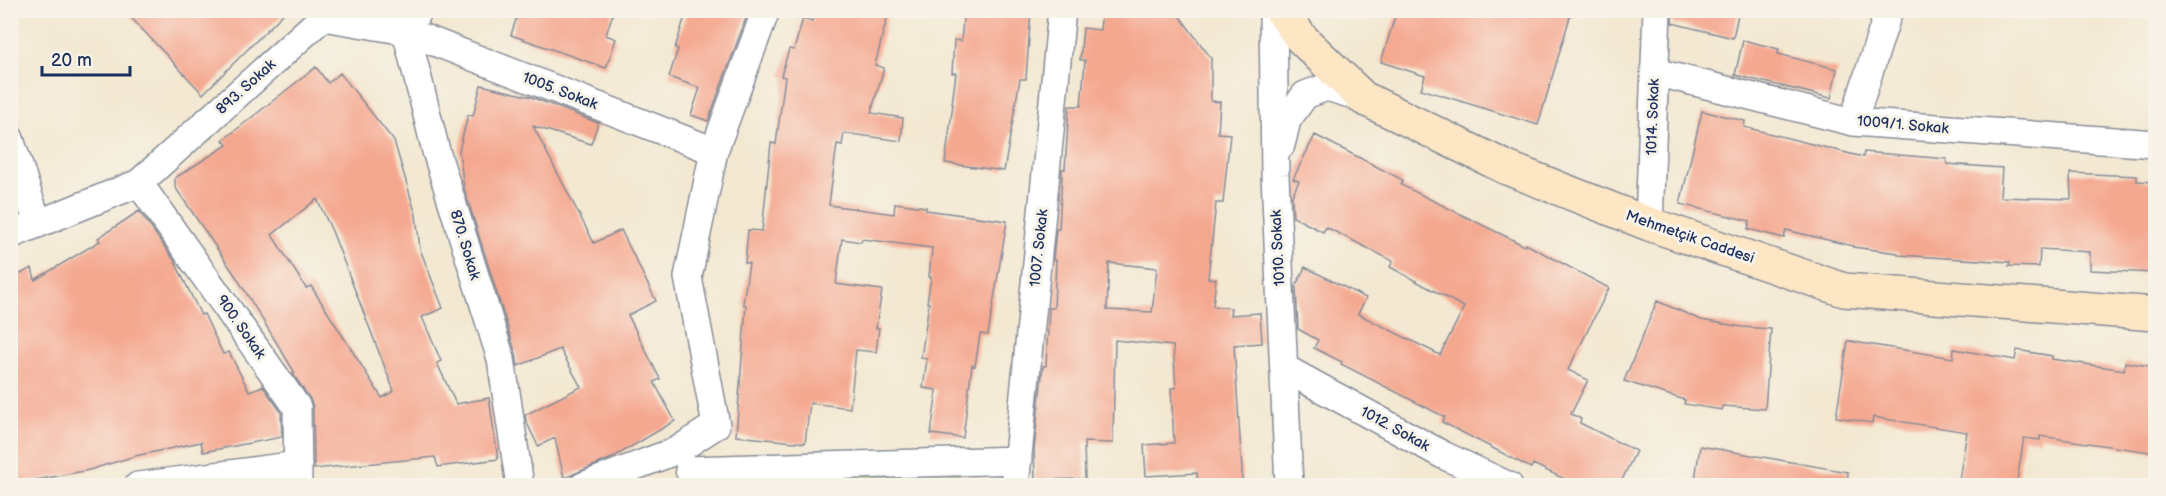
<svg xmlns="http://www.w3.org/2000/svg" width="2166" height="496" viewBox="0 0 2166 496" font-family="'Balsamiq Sans',sans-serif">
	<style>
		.green { fill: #b8d277; stroke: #6a806a; stroke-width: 1.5 }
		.building { fill: #f5a890; fill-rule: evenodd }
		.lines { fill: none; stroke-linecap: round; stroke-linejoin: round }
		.minor-casing { stroke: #878c98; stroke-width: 30 }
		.secondary-casing { stroke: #878c98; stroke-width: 36 }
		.minor { stroke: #fff; stroke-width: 27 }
		.secondary { stroke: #fce6c4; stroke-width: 33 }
		.labels { text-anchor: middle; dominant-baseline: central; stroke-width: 6; stroke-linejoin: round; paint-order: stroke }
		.street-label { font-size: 15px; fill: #1b2f5e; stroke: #f7f3e8 }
	</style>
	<rect width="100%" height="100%" fill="#f7f3e8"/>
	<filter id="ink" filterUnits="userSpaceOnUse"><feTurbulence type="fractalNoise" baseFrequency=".0167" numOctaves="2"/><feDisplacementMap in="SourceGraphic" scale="12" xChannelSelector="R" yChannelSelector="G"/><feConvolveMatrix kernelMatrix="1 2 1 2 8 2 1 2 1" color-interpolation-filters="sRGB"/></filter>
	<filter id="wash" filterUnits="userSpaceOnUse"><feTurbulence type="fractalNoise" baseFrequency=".008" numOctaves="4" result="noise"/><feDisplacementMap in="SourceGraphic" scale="24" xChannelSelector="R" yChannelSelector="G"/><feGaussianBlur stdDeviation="1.35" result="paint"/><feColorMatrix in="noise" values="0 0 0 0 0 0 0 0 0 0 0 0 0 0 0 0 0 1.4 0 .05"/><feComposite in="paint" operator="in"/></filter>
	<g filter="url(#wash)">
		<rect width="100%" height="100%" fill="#f3e8d1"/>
		<path class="green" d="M957,472L967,481L968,485L742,486L754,479Z"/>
		<g id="blocks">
			<path class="building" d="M124,10H287L203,94Z
				M519,10H614L606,35L616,39L606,68L511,35Z
				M687,10H749L708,121L691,115L700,88L669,77L678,49L675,48Z
				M815,10H889L875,65L884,68L871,113L903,118L901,141L844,133L842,145L837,144L829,205L894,214L895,203L926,207V210L1007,221L988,335L980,334L975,366L972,365L963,438L931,434L937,390L923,388L927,359L921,358L929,303H927L931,277H929L932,248L862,239L861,242L842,239L836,284L882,290L876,328H879L876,352L856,350L850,408L810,403L805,443L736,436L746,305L743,304L749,263H745L748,230L762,231L771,143L776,144L785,77L781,76L789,49L794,50L803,18L812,21Z
				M964,10H1031L1026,79H1020L1004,171L945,163L953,104H952L956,73H952L954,40L961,41Z
				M1102,10H1175L1211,58V101L1220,102L1218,133L1230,134L1223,203H1216L1208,278L1216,279L1213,306L1231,308L1230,315L1260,313L1262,343L1234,345L1242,470V486H1198L1197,473L1146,476L1144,445L1174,443L1171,388H1176L1173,346L1115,340L1113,443L1084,442L1085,479L1035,480L1034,450L1043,366H1046L1049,308H1054L1056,260H1053L1056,229H1059L1062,175V169H1065L1069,106H1081L1085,60H1080L1083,28L1100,30ZM1109,263L1157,268L1152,312L1107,310Z
				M1397,10H1572L1538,125L1421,89L1425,76L1381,62Z
				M1673,10H1739L1733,38L1672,23Z
				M1743,40L1779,49L1778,54L1837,69L1831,98L1735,75Z
				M316,67L328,83L340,73L394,141L416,215L420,249L443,308L422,317L441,361L437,363L456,404L489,398L498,459L438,467L435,457L314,469L313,407L310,399L293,374L295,373L237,278L175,187V178L227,145L223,140ZM317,199L332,231L394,391L382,398L311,286L306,288L272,235Z
				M481,85L531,97L598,123L591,144L533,126L594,243L621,230L656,301L628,315L660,379L654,382L675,421L612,458L564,478L555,438L538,446L526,421L525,415L581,387L560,349L518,366L516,354L464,188L459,151L468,115L473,116Z
				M1702,111L1745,121L1744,127L1863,157L1864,152L1947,159V164L2002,168L2000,197L2071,199L2070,173L2137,176V181L2156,182V273L2090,270V252L2040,249L2039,267L2009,266L2010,262L1898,255V253L1853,247V246L1786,230L1784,238L1748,229L1750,221L1680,204Z
				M1315,135L1403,180L1401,185L1525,246L1526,244L1609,288L1568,370L1588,380L1571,414L1581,419L1580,423L1636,451L1619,486H1579L1533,464L1531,468L1442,422L1445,417L1341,364L1342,362L1314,348L1318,340L1298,329L1296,286L1305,267L1366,298L1358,314L1440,355L1464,307L1390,267L1393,261L1326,227L1323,232L1293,217L1292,196L1299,181L1293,179Z
				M139,211L174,260L201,315L204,314L223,354L229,352L249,391L263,386L281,412L282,437L203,452L201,442L135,456L89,470L10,485V279L32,268L35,280L100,241L98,238Z
				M1657,301L1701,320L1742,327L1771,329L1765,409L1723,406L1722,410L1684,404L1685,400L1624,381Z
				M1848,341L1953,358L1954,349L2015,360L2017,350L2052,356V359L2124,370L2125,362L2156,367V453L2040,436V440L2024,438L2016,486H1958L1967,432L1873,417L1872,423L1836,417Z
				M1700,446L1848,472L1847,486H1694Z"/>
		</g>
	</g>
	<g filter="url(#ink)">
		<use href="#blocks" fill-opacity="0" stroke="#878c98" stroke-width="1.5"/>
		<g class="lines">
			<g class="minor-casing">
				<path id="minor" d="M419,10L406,31L436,151L501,359L520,486
					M1273,10L1275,175L1289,486
					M1655,72L1853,122L2156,144
					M1853,122L1889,10
					M10,139L38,224
					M1281,145L1287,120L1305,95L1327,87L1363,98
					M139,183L297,407L298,486
					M1649,224L1657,10
					M10,235L139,183L323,17L406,31L714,151L766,10
					M1284,368L1443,455L1509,486
					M689,470L1018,460
					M138,486L298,465
					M583,486L678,450L716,425L688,277L714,151
					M1015,486L1062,10"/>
			</g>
			<g class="secondary-casing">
				<path id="secondary" d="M1281,10L1301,38L1363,98L1507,168L1649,224L1844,290L2156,314"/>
			</g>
			<use href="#minor" class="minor"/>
			<use href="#secondary" class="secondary"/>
		</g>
	</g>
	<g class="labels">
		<g class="street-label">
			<text transform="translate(246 87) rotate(-42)">893. Sokak</text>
			<text transform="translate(560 91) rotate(21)">1005. Sokak</text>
			<text transform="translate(1653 117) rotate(-88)">1014. Sokak</text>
			<text transform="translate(1903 125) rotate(5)">1009/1. Sokak</text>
			<text transform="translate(1690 237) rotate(19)">Mehmetçik Caddesi</text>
			<text transform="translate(465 245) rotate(73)">870. Sokak</text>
			<text transform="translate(1039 248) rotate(-84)">1007. Sokak</text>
			<text transform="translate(1278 248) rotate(-93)">1010. Sokak</text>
			<text transform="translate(241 327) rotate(55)">900. Sokak</text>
			<text transform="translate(1395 429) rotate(29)">1012. Sokak</text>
		</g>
	</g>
	<rect width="2166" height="496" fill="none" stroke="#f7f3e8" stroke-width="36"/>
	<path d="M42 66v9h88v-9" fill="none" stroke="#1b2f5e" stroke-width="3"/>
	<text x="51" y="66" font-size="18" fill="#1b2f5e" stroke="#f7f3e8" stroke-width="4.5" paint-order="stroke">20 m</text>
</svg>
